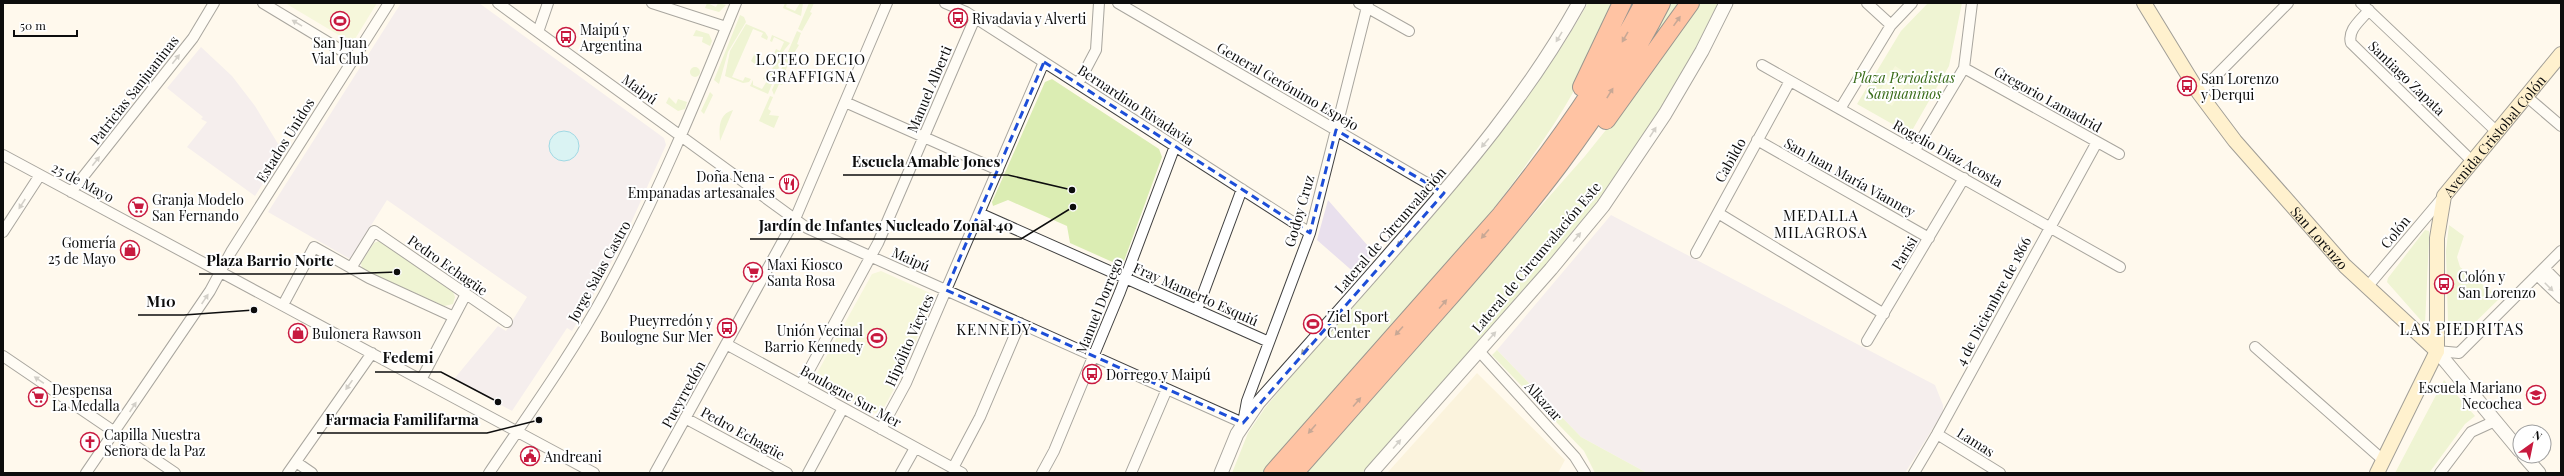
<svg xmlns="http://www.w3.org/2000/svg" width="2564" height="476" viewBox="0 0 2564 476" font-family="'Playfair Display',serif">
	<style>
		.industrial { fill: #e9e0ed }
		.farmland { fill: #f7eccb }
		.green { fill: #dbedb3 }
		.pitch { fill: #ebf3c6 }
		.water { fill: #adebfb; stroke: #2eb0d8 }
		.lines { fill: none; stroke-linecap: round; stroke-linejoin: round }
		.minor-casing { stroke: #404040; stroke-width: 12 }
		.tertiary-casing { stroke: #404040; stroke-width: 15 }
		.secondary-casing { stroke: #2f2f2f; stroke-width: 16 }
		.motorway-casing { stroke: #1e1e1e; stroke-width: 20 }
		.minor { stroke: #fff; stroke-width: 10 }
		.tertiary { stroke: #fff; stroke-width: 13 }
		.secondary { stroke: #ffe7a8; stroke-width: 14 }
		.motorway { stroke: #ff804b; stroke-width: 18 }
		.oneway { fill: #86462c }
		.oneway2 { fill: #9e9e9e }
		.marked { fill: none; stroke: #1d4ed8; stroke-width: 3; stroke-dasharray: 8 5; stroke-linejoin: round }
		.labels { text-anchor: middle; dominant-baseline: central; stroke-width: 4; stroke-linejoin: round; paint-order: stroke }
		.poi-label { font-size: 14px; fill: #0d0d0d; stroke: #fff; text-anchor: start }
		.park-label { font-size: 14px; font-style: italic; fill: #376a18; stroke: #fff }
		.street-label { font-size: 14px; fill: #0d0d0d; stroke: #fff }
		.neighbourhood-label { font-size: 15px; letter-spacing: 1px; fill: #0d0d0d; stroke: #fff }
		.quarter-label { font-size: 16px; letter-spacing: 1px; fill: #0d0d0d; stroke: #fff }
		.leader { fill: none; stroke: #0d0d0d; stroke-width: 1.5 }
		.callout-dot { fill: #0d0d0d; stroke: #fff; stroke-width: 1.5 }
		.callout-label { font-size: 15px; text-anchor: middle; font-weight: bold; fill: #0d0d0d; stroke: #fff; stroke-width: 4; stroke-linejoin: round; paint-order: stroke }
	</style>
	<rect width="100%" height="100%" fill="#fff9ed"/>
	<path class="industrial" d="M401,3H479L664,138L666,145L626,234L598,287L572,331L567,328L512,411L454,379L498,326L506,331L527,297L387,200L350,259L268,212Z
		M201,47L232,76L255,106L283,152L255,196L187,147L207,122L201,119L203,117L167,88Z
		M1328,200L1375,254L1357,275L1317,240Z
		M1611,215L1935,385L1943,405V412L1905,473H1647L1581,437L1497,350Z"/>
	<path class="farmland" d="M1477,373L1565,460L1558,473H1387Z"/>
	<path class="green" d="M707,3L716,7L718,3L726,5L719,12L705,8Z
		M785,3H787L786,7L795,11L800,3H803L801,16L783,8Z
		M809,3H814L810,12L812,13L802,31L798,29Z
		M1588,3H1616C1597,45 1579,86 1554,124C1471,251 1363,360 1263,473H1232L1248,433L1265,408C1376,272 1500,158 1588,3Z
		M1670,3H1685L1639,59Z
		M1697,3H1718L1690,59L1657,114L1600,198L1546,264L1362,473H1306L1585,156L1622,110Z
		M1928,3H1962L1949,66L1910,134L1857,104L1901,31Z
		M740,15L744,17L746,22L728,52L719,84L714,80Z
		M746,24L765,32L768,37L767,40L761,37L763,33L753,29L732,77L743,81L745,77L751,79L749,82L743,83L725,76L730,51Z
		M696,30L709,34L712,41L710,46L702,42L703,37L693,36Z
		M797,31L801,33L797,44L799,45L788,63L784,61Z
		M772,35L790,43L781,54L783,57L776,75L772,73V84L768,94L750,86L753,80V85L762,89L767,81L763,79L766,73L770,74L777,58L773,56L776,49L780,51L784,42L774,37L772,42L770,41Z
		M755,53L761,54L756,65L751,61Z
		M784,63L788,65L783,76L785,77L782,85L779,84L774,95L772,90Z
		M690 72a5 5 0 1 1 10 0a5 5 0 1 1-10 0Z
		M1052,79L1159,149L1162,157L1124,261L1117,264L1070,243L1067,226L1008,200L993,206L992,202L1045,82Z
		M710,92L713,95L704,114L701,111Z
		M770,96L773,97L768,109L771,111L769,115L779,116L774,128L759,121Z
		M669,97L676,104L678,99L687,102L685,109L678,111L666,103Z
		M733,110L720,141C719,129 718,114 733,110Z
		M2449,225L2464,236L2457,257L2460,267L2500,298L2460,337L2448,322L2446,251Z
		M2425,230L2429,231V239L2425,325L2387,282L2388,278Z
		M379,241L453,292L455,297L453,304L444,306L362,269L361,263L374,243Z
		M1497,350L1581,437L1647,473H1595L1584,451L1492,355Z
		M2444,380L2475,416L2465,424L2429,473H2395Z"/>
	<path class="pitch" d="M285,3H377L355,39L347,40Z
		M1895,66L1911,76L1892,106L1876,97Z
		M881,271L930,293L933,301L899,380L882,411L875,413L818,382L816,375L872,274Z"/>
	<path class="water" d="M549 146a15 15 0 1 1 30 0a15 15 0 1 1-30 0Z"/>
	<g class="lines">
		<g class="minor-casing">
			<path id="minor" d="M263,3L354,58
				M498,3L807,228L1243,423L1247,401L1310,233L1368,3
				M652,3L726,27
				M945,3L966,12L1310,233
				M1118,3L1444,193
				M1359,3L1409,31
				M1867,3L1891,25
				M2361,3L2496,131
				M2369,10C2361,20 2347,30 2351,43L2472,161
				M538,32L548,3
				M1762,65L2120,267
				M1964,68L2119,154
				M1078,84L1096,50L1099,3
				M2199,93L2288,3
				M2526,96L2561,126
				M845,102L998,170
				M1840,109L1891,25L1912,3
				M1757,140L1929,238
				M1915,150L1964,68L1972,3
				M3,155L594,473
				M71,192L193,38L214,3
				M979,213L1269,342
				M1718,213L1884,314
				M3,232L40,175
				M1696,253L1790,81
				M351,268L374,231L507,322
				M2544,268L2561,285
				M2537,275L2561,298
				M2368,286L2444,196
				M283,305L314,247L369,278L454,317
				M1197,310L1242,189
				M1867,341L1964,178
				M726,344L962,473
				M2255,347L2383,460
				M1479,351L1575,457L1585,473
				M2437,351L2459,353L2561,251
				M3,356L175,473
				M421,380L466,294
				M801,385L878,243L975,18
				M685,418L787,473
				M881,429L906,383L1044,62
				M1937,434L2000,473
				M296,462L312,473
				M953,468L980,417L1020,323
				M86,473L210,291L231,252L389,3
				M288,473L372,353
				M489,473C528,415 570,357 604,295C655,201 696,102 736,3
				M655,473L795,219L887,3
				M808,473L843,408
				M901,473L915,448
				M1042,473L1054,451L1120,292L1175,146
				M1131,473L1167,389
				M1914,473L1937,434L2097,142
				M2440,473L2471,432L2495,421"/>
		</g>
		<g class="tertiary-casing">
			<path id="tertiary" d="M2437,351L2520,451
				M2524,456L2539,473
				M1221,473L1237,434L1258,403C1304,351 1351,299 1396,247C1464,170 1529,93 1579,3
				M1371,473L1551,269L1603,206L1665,114L1702,51L1726,3"/>
		</g>
		<g class="secondary-casing">
			<g id="secondary">
				<path id="s1" d="M2144,3L2199,93L2235,141L2345,266L2437,351"/>
				<path id="s2" d="M2377,473L2437,351V238L2444,196L2561,54"/>
			</g>
		</g>
		<g class="motorway-casing">
			<path id="motorway" d="M1582,87L1622,3
				M1606,120L1690,3
				M1273,473L1501,215C1555,148 1604,79 1644,3
				M1294,473C1342,419 1390,364 1438,310C1524,213 1602,119 1661,3"/>
		</g>
		<use href="#minor" class="minor"/>
		<use href="#tertiary" class="tertiary"/>
		<use href="#secondary" class="secondary"/>
		<use href="#motorway" class="motorway"/>
	</g>
	<defs><path id="oneway-solid" d="M-6-.8H1V-3.2L6.5 0L1 3.2V.8H-6Z"/></defs>
	<g class="oneway">
		<use href="#oneway-solid" transform="translate(1677 21) rotate(-55)"/>
		<use href="#oneway-solid" transform="translate(1625 37) rotate(120)"/>
		<use href="#oneway-solid" transform="translate(1610 93) rotate(-58)"/>
		<use href="#oneway-solid" transform="translate(1485 234) rotate(131)"/>
		<use href="#oneway-solid" transform="translate(1443 304) rotate(-49)"/>
		<use href="#oneway-solid" transform="translate(1399 331) rotate(132)"/>
		<use href="#oneway-solid" transform="translate(1357 402) rotate(-49)"/>
		<use href="#oneway-solid" transform="translate(1312 429) rotate(131)"/>
	</g>
	<g class="oneway2">
		<use href="#oneway-solid" transform="translate(297 23) rotate(-149)"/>
		<use href="#oneway-solid" transform="translate(1559 37) rotate(121)"/>
		<use href="#oneway-solid" transform="translate(176 59) rotate(-52)"/>
		<use href="#oneway-solid" transform="translate(1653 132) rotate(-57)"/>
		<use href="#oneway-solid" transform="translate(1485 143) rotate(130)"/>
		<use href="#oneway-solid" transform="translate(96 161) rotate(-52)"/>
		<use href="#oneway-solid" transform="translate(22 204) rotate(123)"/>
		<use href="#oneway-solid" transform="translate(1577 237) rotate(-50)"/>
		<use href="#oneway-solid" transform="translate(1401 242) rotate(132)"/>
		<use href="#oneway-solid" transform="translate(2549 287) rotate(45)"/>
		<use href="#oneway-solid" transform="translate(205 299) rotate(-56)"/>
		<use href="#oneway-solid" transform="translate(1492 336) rotate(-48)"/>
		<use href="#oneway-solid" transform="translate(1305 350) rotate(131)"/>
		<use href="#oneway-solid" transform="translate(39 380) rotate(-145)"/>
		<use href="#oneway-solid" transform="translate(349 385) rotate(125)"/>
		<use href="#oneway-solid" transform="translate(133 407) rotate(-56)"/>
		<use href="#oneway-solid" transform="translate(1397 444) rotate(-49)"/>
	</g>
	<path d="M0 0H2564V476H0ZM1044,62L1310,233L1336,130L1444,193L1243,423L946,290Z" fill="#fff9ed" fill-opacity=".55" fill-rule="evenodd"/>
	<path class="marked" d="M1044,62L1310,233L1336,130L1444,193L1243,423L946,290Z"/>
	<defs>
		<g id="bus-ring" transform="scale(1)"><circle r="9.5" fill="#fff" stroke="#c81a3f" stroke-width="1.5"/><path d="M-5-6H5V4H4V6H2V4H-2V6H-4V4H-5ZM-3.5-4V0h7V-4ZM-3.5 1.2v1.5H-2V1.2ZM2 1.2v1.5H3.5V1.2Z" fill="#c81a3f"/></g>
		<g id="stadium-ring" transform="scale(1)"><circle r="9.5" fill="#fff" stroke="#c81a3f" stroke-width="1.5"/><path d="M0-5a6.5 5 0 1 0 0 10a6.5 5 0 1 0 0-10ZM-3.5-1.8h7v3.6h-7Z" fill="#c81a3f"/></g>
		<g id="restaurant-ring" transform="scale(1)"><circle r="9.5" fill="#fff" stroke="#c81a3f" stroke-width="1.5"/><path d="M-5-6h1v4h1v-4h1v4h1v-4h1v5L-1.5 .5V6h-2V.5L-5-1ZM5-6V6H3V1.5H1.5Q1.5-4 5-6Z" fill="#c81a3f"/></g>
		<g id="supermarket-ring" transform="scale(1)"><circle r="9.5" fill="#fff" stroke="#c81a3f" stroke-width="1.5"/><path d="M-6-5.5h2.5l.6 2H6L4.5 2H-2.5L-4.4-4H-6ZM-1.5 3.2a1.3 1.3 0 1 0 .1 0ZM3 3.2a1.3 1.3 0 1 0 .1 0Z" fill="#c81a3f"/></g>
		<g id="shop-ring" transform="scale(1)"><circle r="9.5" fill="#fff" stroke="#c81a3f" stroke-width="1.5"/><path d="M-5-2.5h2.3a2.7 3.5 0 0 1 5.4 0H5L5.5 6h-11ZM-1.5-2.5h3a1.5 2.3 0 0 0-3 0Z" fill="#c81a3f"/></g>
		<g id="school-ring" transform="scale(1)"><circle r="9.5" fill="#fff" stroke="#c81a3f" stroke-width="1.5"/><path d="M0-5L7-2L0 1L-7-2ZM-4 1L0 2.5L4 1V4Q0 6-4 4Z" fill="#c81a3f"/></g>
		<g id="church-ring" transform="scale(1)"><circle r="9.5" fill="#fff" stroke="#c81a3f" stroke-width="1.5"/><path d="M-1.2-6h2.4v3.5h3.3v2.4h-3.3V6h-2.4V-.1h-3.3v-2.4h3.3Z" fill="#c81a3f"/></g>
		<g id="civic-ring" transform="scale(1)"><circle r="9.5" fill="#fff" stroke="#c81a3f" stroke-width="1.5"/><path d="M-.6-6.5H3V-4.5H.6V-3L4-1V1h2V6H-6V1h2V-1L-.6-3ZM-1.2 2.5V6h2.4V2.5Z" fill="#c81a3f"/></g>
	</defs>
	<g fill-rule="evenodd">
		<use href="#bus-ring" x="958" y="18"/>
		<use href="#stadium-ring" x="340" y="21"/>
		<use href="#bus-ring" x="566" y="37"/>
		<use href="#bus-ring" x="2187" y="86"/>
		<use href="#restaurant-ring" x="789" y="184"/>
		<use href="#supermarket-ring" x="138" y="207"/>
		<use href="#shop-ring" x="130" y="250"/>
		<use href="#supermarket-ring" x="753" y="272"/>
		<use href="#bus-ring" x="2444" y="284"/>
		<use href="#stadium-ring" x="1313" y="324"/>
		<use href="#bus-ring" x="727" y="328"/>
		<use href="#shop-ring" x="298" y="333"/>
		<use href="#stadium-ring" x="877" y="338"/>
		<use href="#bus-ring" x="1092" y="374"/>
		<use href="#school-ring" x="2536" y="395"/>
		<use href="#supermarket-ring" x="38" y="397"/>
		<use href="#church-ring" x="90" y="442"/>
		<use href="#civic-ring" x="530" y="456"/>
	</g>
	<g class="labels">
		<g class="poi-label">
			<text x="972" y="18">Rivadavia y Alverti</text>
			<text x="580" y="29">Maipú y<tspan x="580" dy="16">Argentina</tspan></text>
			<text x="340" y="42" text-anchor="middle">San Juan<tspan x="340" dy="16">Vial Club</tspan></text>
			<text x="2201" y="78">San Lorenzo<tspan x="2201" dy="16">y Derqui</tspan></text>
			<text x="775" y="176" text-anchor="end">Doña Nena -<tspan x="775" dy="16">Empanadas artesanales</tspan></text>
			<text x="152" y="199">Granja Modelo<tspan x="152" dy="16">San Fernando</tspan></text>
			<text x="116" y="242" text-anchor="end">Gomería<tspan x="116" dy="16">25 de Mayo</tspan></text>
			<text x="767" y="264">Maxi Kiosco<tspan x="767" dy="16">Santa Rosa</tspan></text>
			<text x="2458" y="276">Colón y<tspan x="2458" dy="16">San Lorenzo</tspan></text>
			<text x="1327" y="316">Ziel Sport<tspan x="1327" dy="16">Center</tspan></text>
			<text x="713" y="320" text-anchor="end">Pueyrredón y<tspan x="713" dy="16">Boulogne Sur Mer</tspan></text>
			<text x="863" y="330" text-anchor="end">Unión Vecinal<tspan x="863" dy="16">Barrio Kennedy</tspan></text>
			<text x="312" y="333">Bulonera Rawson</text>
			<text x="1106" y="374">Dorrego y Maipú</text>
			<text x="2522" y="387" text-anchor="end">Escuela Mariano<tspan x="2522" dy="16">Necochea</tspan></text>
			<text x="52" y="389">Despensa<tspan x="52" dy="16">La Medalla</tspan></text>
			<text x="104" y="434">Capilla Nuestra<tspan x="104" dy="16">Señora de la Paz</tspan></text>
			<text x="544" y="456">Andreani</text>
		</g>
		<g class="park-label">
			<text x="1904" y="77">Plaza Periodistas<tspan x="1904" dy="16">Sanjuaninos</tspan></text>
		</g>
		<g class="street-label">
			<text transform="translate(2407 78) rotate(44)">Santiago Zapata</text>
			<text transform="translate(1288 86) rotate(30)">General Gerónimo Espejo</text>
			<text transform="translate(640 89) rotate(36)">Maipú</text>
			<text transform="translate(929 89) rotate(-67)">Manuel Alberti</text>
			<text transform="translate(134 90) rotate(-52)">Patricias Sanjuaninas</text>
			<text transform="translate(2048 99) rotate(29)">Gregorio Lamadrid</text>
			<text transform="translate(1136 105) rotate(33)">Bernardino Rivadavia</text>
			<text stroke="none"><textPath href="#s2" startOffset="370">Avenida Cristobal Colón</textPath></text>
			<text transform="translate(285 140) rotate(-58)">Estados Unidos</text>
			<text transform="translate(1948 153) rotate(29)">Rogelio Díaz Acosta</text>
			<text transform="translate(1730 160) rotate(-61)">Cabildo</text>
			<text transform="translate(1850 177) rotate(29)">San Juan María Vianney</text>
			<text transform="translate(83 182) rotate(28)">25 de Mayo</text>
			<text transform="translate(1299 211) rotate(-74)">Godoy Cruz</text>
			<text transform="translate(1390 230) rotate(-49)">Lateral de Circunvalación</text>
			<text transform="translate(2395 232) rotate(-51)">Colón</text>
			<text stroke="none"><textPath href="#s1" startOffset="294">San Lorenzo</textPath></text>
			<text transform="translate(1904 253) rotate(-59)">Parisi</text>
			<text transform="translate(1536 257) rotate(-50)">Lateral de Circunvalación Este</text>
			<text transform="translate(911 259) rotate(24)">Maipú</text>
			<text transform="translate(448 265) rotate(35)">Pedro Echagüe</text>
			<text transform="translate(599 271) rotate(-61)">Jorge Salas Castro</text>
			<text transform="translate(1196 294) rotate(24)">Fray Mamerto Esquiú</text>
			<text transform="translate(1993 301) rotate(-62)">4 de Diciembre de 1866</text>
			<text transform="translate(1099 306) rotate(-68)">Manuel Dorrego</text>
			<text transform="translate(909 340) rotate(-66)">Hipólito Vieytes</text>
			<text transform="translate(683 394) rotate(-61)">Pueyrredón</text>
			<text transform="translate(851 396) rotate(29)">Boulogne Sur Mer</text>
			<text transform="translate(1544 401) rotate(48)">Alkazar</text>
			<text transform="translate(743 433) rotate(29)">Pedro Echagüe</text>
			<text transform="translate(1976 442) rotate(32)">Lamas</text>
		</g>
		<g class="neighbourhood-label">
			<text x="811" y="59">LOTEO DECIO<tspan x="811" dy="17">GRAFFIGNA</tspan></text>
			<text x="1821" y="215">MEDALLA<tspan x="1821" dy="17">MILAGROSA</tspan></text>
			<text x="994" y="329">KENNEDY</text>
		</g>
		<g class="quarter-label">
			<text x="2462" y="328">LAS PIEDRITAS</text>
		</g>
	</g>
	<path class="leader" d="M1072 190L1008 175H843M1073 207L1021 239H750M397 272L342 274H199M254 310L184 315H138M498 402L441 372H375M539 420L487 433H317"/>
	<g class="callout-dot">
		<circle cx="1072" cy="190" r="4"/>
		<circle cx="1073" cy="207" r="4"/>
		<circle cx="397" cy="272" r="4"/>
		<circle cx="254" cy="310" r="4"/>
		<circle cx="498" cy="402" r="4"/>
		<circle cx="539" cy="420" r="4"/>
	</g>
	<g class="callout-label">
		<text x="926" y="167">Escuela Amable Jones</text>
		<text x="886" y="231">Jardín de Infantes Nucleado Zonal 40</text>
		<text x="270" y="266">Plaza Barrio Norte</text>
		<text x="161" y="307">M10</text>
		<text x="408" y="363">Fedemi</text>
		<text x="402" y="425">Farmacia Familifarma</text>
	</g>
	<rect width="2564" height="476" fill="none" stroke="#0d0d0d" stroke-width="8"/>
	<g transform="translate(2532 444) rotate(33)"><circle r="19" fill="#ffffff" stroke="#9e9e9e"/>
	<path d="M0-3L7 15L0 10L-7 15Z" fill="#c81a3f"/>
	<text y="-6" font-size="11" font-weight="bold" text-anchor="middle" fill="#0d0d0d">N</text>
	</g>
	<path d="M14 30v6h63v-6" fill="none" stroke="#0d0d0d" stroke-width="2"/>
	<text x="20" y="30" font-size="12" fill="#0d0d0d" stroke="#ffffff" stroke-width="3" paint-order="stroke">50 m</text>
</svg>
